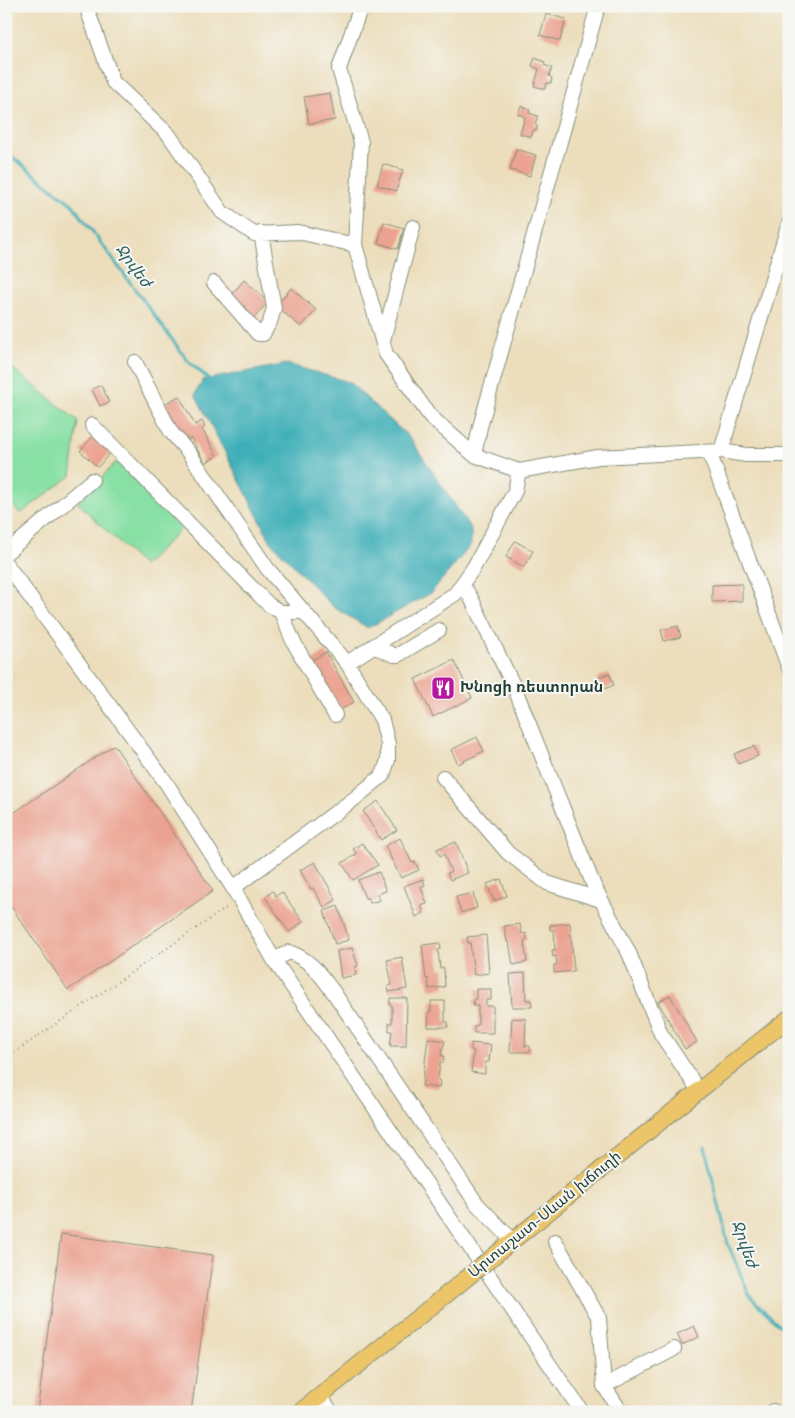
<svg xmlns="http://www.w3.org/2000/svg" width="795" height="1418" viewBox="0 0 795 1418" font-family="Mynerve,'Noto Sans Armenian',sans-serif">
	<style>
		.green { fill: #88e0a5; stroke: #548e6c }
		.water { fill: #3eafb8; stroke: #2e7676 }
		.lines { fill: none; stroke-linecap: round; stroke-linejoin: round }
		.stream { stroke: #3eafb8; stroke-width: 3 }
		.building { fill: #eba290 }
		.minor-casing { stroke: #868e78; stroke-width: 16 }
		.major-casing { stroke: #868e78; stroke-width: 18 }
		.path { stroke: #868e78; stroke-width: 2; stroke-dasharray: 1 4; stroke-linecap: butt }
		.minor { stroke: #fff; stroke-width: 14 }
		.major { stroke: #ecc569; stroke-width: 16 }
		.major-bridge-casing { stroke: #868e78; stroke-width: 18; stroke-linecap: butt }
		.major-bridge { stroke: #ecc569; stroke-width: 16 }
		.labels { text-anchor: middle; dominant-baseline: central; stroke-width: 4; stroke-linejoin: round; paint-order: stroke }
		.poi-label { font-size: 15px; font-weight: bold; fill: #1f3d34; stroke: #f6f6f2; text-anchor: start }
		.street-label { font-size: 15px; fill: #1f3d34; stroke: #f6f6f2 }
		.water-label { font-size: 16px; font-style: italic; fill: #285f5c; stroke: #f6f6f2 }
	</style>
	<rect width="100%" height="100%" fill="#f6f6f2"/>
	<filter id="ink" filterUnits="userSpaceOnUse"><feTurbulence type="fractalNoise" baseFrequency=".02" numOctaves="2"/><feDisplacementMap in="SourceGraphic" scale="10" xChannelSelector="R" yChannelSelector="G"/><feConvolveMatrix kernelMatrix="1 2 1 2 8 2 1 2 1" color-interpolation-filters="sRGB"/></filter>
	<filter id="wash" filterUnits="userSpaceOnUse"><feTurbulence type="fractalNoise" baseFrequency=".0096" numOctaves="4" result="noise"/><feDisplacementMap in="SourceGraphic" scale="20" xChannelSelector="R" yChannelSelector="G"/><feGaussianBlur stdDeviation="1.12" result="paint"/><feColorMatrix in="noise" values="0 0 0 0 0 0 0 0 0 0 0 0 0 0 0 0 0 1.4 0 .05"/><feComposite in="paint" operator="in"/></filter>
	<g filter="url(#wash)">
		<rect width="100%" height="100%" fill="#ecdebc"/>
		<path class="green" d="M6,363L78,421L71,476L20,514L6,497Z
			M116,462L183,527L143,566L78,503Z"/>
		<path class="water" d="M287,364L349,382L410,438L471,529V545L431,593L368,628L333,607L271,542L195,394L203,380Z"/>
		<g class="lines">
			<path class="stream" d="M6,152L73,205L188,361L211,381
				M705,1147L728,1244L750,1297L789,1334"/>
		</g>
		<g id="blocks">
			<path class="building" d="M546,14L566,19L560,41L540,35Z
				M535,58L545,62L544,65L552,68L549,76L552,78L551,83H547L545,89L534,86L539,69L532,66Z
				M330,93L335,120L309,124L304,97Z
				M521,106L530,110L529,113L538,116L535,124L537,126V130L533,131L531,137L520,134L525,117L518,114Z
				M516,149L536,155L530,176L510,170Z
				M383,164L403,170L396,191L377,185Z
				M384,222L404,228L398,249L378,243Z
				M244,280L268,302L254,318L230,296Z
				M291,288L316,310L301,327L276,306Z
				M101,385L109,402L100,406L92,389Z
				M179,396L195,425L202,421L205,427L202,429L217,456L205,463L191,438L182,443L161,406Z
				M95,434L113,449L98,467L80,451Z
				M515,541L533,551L524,567L506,557Z
				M742,584V601L712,602V585Z
				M678,626L681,637L664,641L661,630Z
				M326,652L354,702L337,712L309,662Z
				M454,660L472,698L433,717L415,679Z
				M609,673L614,685L602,690L597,678Z
				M477,737L484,751L458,764L451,750Z
				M114,745L213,891L68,990L6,899V818Z
				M754,746L758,756L738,764L734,754Z
				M378,801L397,830L381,840L363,811Z
				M400,838L412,863L415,862L419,870L401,878L385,846Z
				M456,842L468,873L450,880L447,873L451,872L444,854L440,856L437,849Z
				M362,843L378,865L353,880L342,863L357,854L353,849Z
				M315,862L336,900L324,907L313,888L311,889L300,870Z
				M379,872L386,891L377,894L380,900L370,903L368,898H365L358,880Z
				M423,879L425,885L421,887L427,904L421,906L424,913L416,917L404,886Z
				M501,879L507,896L494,901L487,884Z
				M273,891L276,896L282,892L303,922L289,932L265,897Z
				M473,893L477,908L461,913L456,897Z
				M338,906L349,940L335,944L324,911Z
				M570,923L574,971L554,973V965H557L556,956L553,957L552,950H555L554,930H550V925Z
				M520,924L522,934L526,933L527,940L524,941L527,962L513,965L509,942H507L504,926Z
				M486,935L489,973L474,975L470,942L468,943L467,937Z
				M440,943L441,949L438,950L440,969L444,968L445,987L429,989L428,978L426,979L422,945Z
				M352,948L358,966L355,967L356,975L341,978L337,951Z
				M402,957L407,989L389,992L388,986L392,985L387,960Z
				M525,973L526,1000H531L532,1007H512L510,974Z
				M476,989H491V1000H486V1006H493V1033H474V1026L478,1025V1006H473L474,999H476Z
				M670,995L697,1042L685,1049L658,1002Z
				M390,998H407L406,1046H390L392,1031H389V1023H392V1005H390Z
				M431,1001H445V1022H448V1027H428L429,1011H431Z
				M512,1018L526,1019L525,1046H530V1052H510Z
				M428,1038L445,1041L441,1055L444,1056L443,1063L440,1062L438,1080L440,1081L439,1088L422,1086Z
				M471,1043L491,1045L489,1062H485V1074L471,1072L474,1051L471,1050Z
				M61,1234L213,1255L191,1412H37Z
				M694,1326L699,1337L682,1345L677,1334Z"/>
		</g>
	</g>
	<g filter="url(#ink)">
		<use href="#blocks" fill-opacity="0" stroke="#868e78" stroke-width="1"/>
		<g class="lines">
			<g class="minor-casing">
				<path id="minor" d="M86,6L113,82L169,135L222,212L254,234L298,232L355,245
					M361,6L339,69L361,142L355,245L386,354L430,416L474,455L519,471L598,457L721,451L746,455H789
					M214,283L258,334H263L270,322L274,308L261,233
					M383,340L413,227
					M135,362L171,432L189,453L267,568L347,663
					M92,425L269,605L281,612H304
					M721,451L789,223
					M709,452L789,668
					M474,455L480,427L598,6
					M6,553L92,480
					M6,564L167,784L233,888L274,960L582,1412
					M462,584L471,598L515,689L594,886L629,953L661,1034L699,1091
					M281,612L293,641L335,715
					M373,646L394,655H398L439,630
					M443,777L508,853L547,883L601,900
					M233,888L354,799L383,775L388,760V744L382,720L347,663L455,594L474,567L515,491L519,471
					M274,960L289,952C312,961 318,972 332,990L477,1204L513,1241
					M555,1241L599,1318L604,1386L621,1412
					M604,1386L674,1349
					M320,1396L331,1412
					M773,1411V1412"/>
			</g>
			<g class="major-casing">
				<path id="major" d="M505,1247L789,1018
					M300,1412L447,1294"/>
			</g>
			<path class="path" d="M6,1058L229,906"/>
			<use href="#minor" class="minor"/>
			<use href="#major" class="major"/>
			<g class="major-bridge-casing">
				<path id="major-bridge" d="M447,1294L505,1247"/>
			</g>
			<use href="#major-bridge" class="major-bridge"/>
		</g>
	</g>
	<defs>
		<g id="restaurant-square" transform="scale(1.25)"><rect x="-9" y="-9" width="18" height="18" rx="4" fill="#b5179e" stroke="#f6f6f2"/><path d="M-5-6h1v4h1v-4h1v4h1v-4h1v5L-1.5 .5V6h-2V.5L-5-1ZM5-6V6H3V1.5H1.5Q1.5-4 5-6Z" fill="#fff"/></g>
	</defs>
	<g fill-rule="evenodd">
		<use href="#restaurant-square" x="443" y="688"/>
	</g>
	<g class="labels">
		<g class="poi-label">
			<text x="460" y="688">Խնոցի ռեստորան</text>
		</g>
		<g class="street-label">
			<text transform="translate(545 1215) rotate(-39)">Արտաշատ-Սևան խճուղի</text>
		</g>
		<g class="water-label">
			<text transform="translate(133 266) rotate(54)">Ջրվեժ</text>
			<text transform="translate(744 1244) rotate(71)">Ջրվեժ</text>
		</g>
	</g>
	<rect width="795" height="1418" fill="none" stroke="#f6f6f2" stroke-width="25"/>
</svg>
